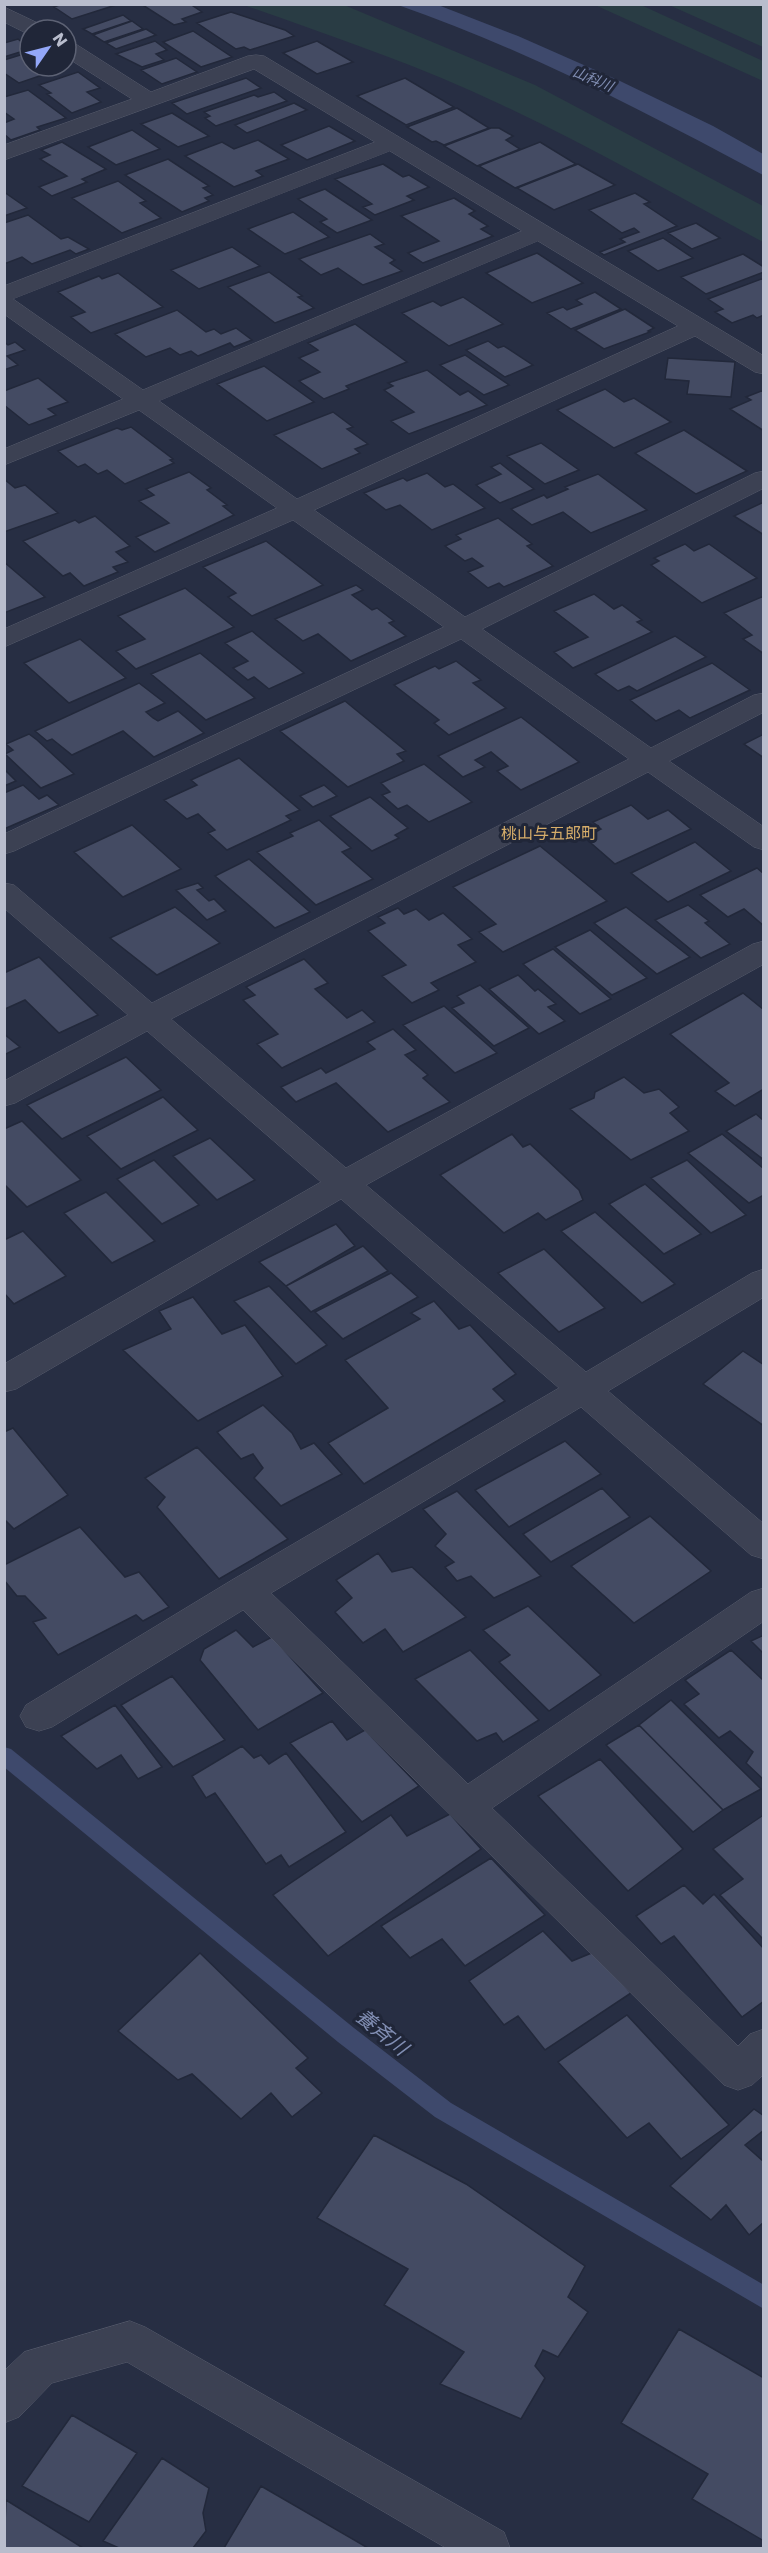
<svg xmlns="http://www.w3.org/2000/svg" width="768" height="2553" viewBox="0 0 768 2553" font-family="Poppins,'Noto Sans JP',sans-serif">
	<style>
		.green { fill: #293c44 }
		.water { fill: #3e496c }
		.lines { fill: none; stroke-linecap: round; stroke-linejoin: round }
		.stream { fill: #3e496c; fill-rule: evenodd }
		.building { fill: #444b63; stroke: #22283a; stroke-width: 1.5 }
		.street-casing { stroke: #575c6d; stroke-width: 1 }
		.street { fill: #3c4153; fill-rule: evenodd }
		.labels { text-anchor: middle; dominant-baseline: central; stroke-width: 6; stroke-linejoin: round; paint-order: stroke }
		.far-water-label { font-size: 14px; font-style: italic; fill: #818eb3; stroke: #202638 }
		.neighbourhood-label { font-size: 16px; fill: #d6ad6a; stroke: #202638 }
		.near-water-label { font-size: 20px; font-style: italic; fill: #818eb3; stroke: #202638 }
	</style>
	<rect width="100%" height="100%" fill="#272e43"/>
	<path class="green" d="M759,4L763,6V47L669,5Z
		M244,5H344L535,85L763,206V242C677,196 591,147 502,105C418,65 331,36 244,5Z
		M595,5H641L763,61V81Z"/>
	<path class="water" d="M398,5H438L518,36L620,81L713,126L763,154V175C645,112 525,49 398,5Z"/>
	<g class="lines">
		<path class="stream" d="M4,1747L11,1749L354,2028L451,2103L764,2285V2309L435,2117L338,2042L4,1767Z"/>
	</g>
	<path class="building" d="M62,4H119L72,19L54,7Z
		M141,4H190L202,12L182,19L186,22L174,25Z
		M231,12L285,30L294,36L250,50L244,47L236,49L197,23Z
		M123,15L131,21L92,34L83,29Z
		M132,21L143,29L104,42L93,35Z
		M146,29L156,35L116,49L106,43Z
		M193,31L232,57L201,67L163,42Z
		M18,39L30,49L4,57V43Z
		M155,41L167,50L156,54L164,60L142,67L116,54Z
		M317,41L353,62L317,74L283,53Z
		M30,52V66H66V64L69,66L19,83L4,73V60Z
		M176,58L197,72L162,84L141,70Z
		M78,72L100,88L87,92L101,102L72,113L47,94L51,93L39,85Z
		M246,78L261,88L187,114L172,103Z
		M405,78L454,107L406,125L357,96Z
		M28,90L66,118L37,127L40,130L11,140L4,134V123L14,119L4,112V97Z
		M274,92L287,101L216,126L205,118L210,116L204,112L254,95L258,97Z
		M294,103L307,110L247,133L235,125Z
		M457,108L489,128L444,145L436,141L432,142L407,127Z
		M172,113L209,136L178,147L141,124Z
		M329,126L355,141L307,160L281,145Z
		M491,128H499L513,136L506,140L520,149L477,166L444,146Z
		M132,130L160,149L116,165L88,147Z
		M258,140L289,159L256,171L263,176L234,187L185,156L222,142L234,149Z
		M62,142L106,169L82,179L87,182L52,196L39,187L67,176L40,159L50,155L41,150Z
		M540,142L576,164L515,188L479,166Z
		M168,159L209,186L203,188L213,195L205,198L209,201L182,212L125,175Z
		M383,164L403,177L409,175L429,187L407,196L414,200L375,215L363,207L372,204L335,179Z
		M578,164L615,185L554,210L517,188Z
		M118,181L146,201L140,203L161,218L122,233L72,198Z
		M325,189L372,220L337,233L320,222L327,219L298,199Z
		M4,192L27,208L4,216Z
		M635,193L650,202L644,204L677,226L604,255L600,252L625,242L620,239L639,232L634,228L622,233L589,210Z
		M454,198L475,211L469,214L488,226L481,229L493,236L423,263L408,253L439,241L401,216Z
		M293,212L329,237L285,254L248,229Z
		M28,215L61,239L68,237L89,249L76,254L70,250L32,264L22,257L4,264V223Z
		M696,223L720,238L692,249L668,233Z
		M370,234L384,244L375,247L395,260L390,263L402,271L363,285L338,268L321,275L299,259Z
		M663,238L693,258L658,271L628,251Z
		M232,247L260,266L199,289L171,270Z
		M537,253L583,283L532,303L486,273Z
		M743,254L764,267V272L706,294L681,277Z
		M269,272L302,296L298,297L314,308L275,323L228,287Z
		M118,273L163,307L91,333L71,317L85,312L58,292L99,276L102,279Z
		M764,278V315L757,318L753,315L732,323L715,312L723,309L708,299Z
		M595,292L621,309L571,329L547,313L563,307L567,310L582,304L576,300Z
		M463,297L503,324L449,346L402,313L433,301L441,306Z
		M625,309L654,328L648,331L650,332L604,349L575,330Z
		M177,310L206,332L214,329L221,334L236,328L252,340L234,347L230,343L198,356L191,351L180,355L170,348L146,357L115,334Z
		M355,324L407,362L346,386L349,389L324,399L299,381L320,372L299,358L318,350L308,343Z
		M488,341L498,348L504,346L533,365L505,377L466,350Z
		M4,342L8,345L15,342L25,350L7,356L18,365L4,370Z
		M465,355L509,385L484,395L440,365Z
		M668,358L735,362L731,397L687,394L689,381L665,379Z
		M264,366L314,402L267,421L217,384Z
		M427,370L460,395L468,391L487,405L409,434L391,421L414,412L384,390L393,386L388,383Z
		M38,378L68,402L48,409L56,415L29,425L4,405V391Z
		M605,389L624,402L634,398L671,422L614,448L557,410Z
		M764,390V431L730,409L751,400L746,397Z
		M333,412L353,427L347,429L368,444L355,449L360,453L322,469L274,435Z
		M131,427L173,459L170,460L174,463L125,484L107,470L98,474L85,464L78,467L58,451L117,428L122,430Z
		M684,430L747,471L696,494L635,453Z
		M541,443L579,470L545,484L507,456Z
		M500,463L510,471L534,489L500,503L476,485L501,474L491,467Z
		M189,472L211,488L207,490L227,505L223,506L234,515L155,552L136,537L169,523L139,501L154,495L146,489Z
		M427,473L445,487L453,484L485,508L432,530L400,505L386,510L364,493L403,478L407,481Z
		M598,474L647,510L591,533L563,512L532,525L511,509L544,495L547,498L568,489L565,487Z
		M4,479L15,488L25,485L58,513L4,532Z
		M764,502V535L734,516Z
		M95,516L130,546L116,552L128,562L113,567L118,572L84,586L70,573L63,576L23,541L75,520L79,523Z
		M498,518L532,544L527,546L553,566L504,587L499,583L488,588L468,572L483,566L472,558L465,561L445,546L461,539L456,535Z
		M266,541L323,585L252,616L228,597L236,593L203,567Z
		M685,544L694,551L709,544L757,578L702,603L651,565L659,561L654,558Z
		M4,562L45,597L4,613Z
		M356,585L363,590L352,595L372,610L377,608L394,621L389,623L406,636L351,661L318,634L303,641L275,619Z
		M185,588L234,627L136,669L116,651L145,639L118,616Z
		M594,594L614,609L622,605L642,620L637,622L652,632L573,668L554,652L588,637L554,611Z
		M764,596V654L743,639L752,635L724,613Z
		M252,631L275,650L304,673L269,689L254,677L248,680L233,668L248,661L225,643Z
		M675,636L706,657L637,691L629,686L618,691L595,674Z
		M80,639L126,678L69,703L24,663Z
		M200,653L255,698L206,720L151,674Z
		M456,661L481,680L473,683L506,708L449,735L434,723L439,720L394,685L435,666L439,669Z
		M712,663L750,690L690,718L679,710L656,721L630,700Z
		M139,683L165,703L146,712L153,718L158,721L178,711L204,733L154,757L123,731L72,755L52,739L47,741L35,731Z
		M345,701L406,751L397,754L404,761L348,787L280,731Z
		M521,717L579,762L521,790L497,771L508,766L491,752L475,760L485,767L463,777L438,756Z
		M29,734L37,740L74,774L41,788L5,754L13,750L6,744Z
		M764,734V758L744,744Z
		M239,758L300,810L286,816L291,820L227,850L208,833L215,830L198,814L187,819L164,800L197,785L191,780Z
		M424,764L472,802L429,822L407,805L398,809L382,795L390,792L381,783Z
		M4,769L16,781L4,786Z
		M23,785L39,799L47,795L59,805L4,829V793Z
		M324,785L337,796L313,807L300,796Z
		M370,797L408,828L395,835L399,838L372,851L330,816Z
		M631,805L648,819L668,810L691,829L615,864L584,837L601,829L593,822Z
		M319,820L351,848L342,852L373,879L316,905L257,852L293,836L290,833Z
		M132,825L181,869L123,897L74,852Z
		M695,842L731,871L668,902L631,873Z
		M540,846L607,901L503,952L479,932L496,924L453,887Z
		M249,859L310,912L275,928L215,876Z
		M757,868L764,874V926L744,909L728,917L700,895Z
		M198,883L203,888L197,890L209,901L214,899L226,911L207,920L176,890Z
		M688,905L709,921L705,923L730,944L701,958L655,920Z
		M175,907L220,943L157,975L110,938Z
		M626,907L690,957L657,974L594,923Z
		M398,908L404,914L416,909L429,920L443,913L472,939L458,945L476,962L431,983L439,990L412,1003L382,976L406,965L368,931L385,923L378,917Z
		M590,930L647,978L612,995L555,947Z
		M553,949L611,999L580,1014L523,964Z
		M39,957L48,966L98,1015L59,1033L25,1000L5,1009L4,973Z
		M304,959L328,983L315,989L347,1018L362,1010L375,1022L282,1068L257,1044L278,1034L243,1000L255,995L246,987Z
		M518,975L535,991L538,989L556,1004L548,1007L565,1021L539,1034L489,989Z
		M480,985L529,1028L494,1046L452,1008L464,1003L457,996Z
		M743,993L764,1010V1089L735,1106L715,1091L729,1083L670,1034Z
		M444,1006L497,1053L455,1073L403,1025Z
		M393,1029L416,1050L405,1055L428,1075L423,1078L450,1102L388,1132L336,1083L296,1102L281,1087L321,1068L326,1073L375,1049L367,1042Z
		M4,1034L20,1047L4,1055Z
		M126,1057L161,1090L62,1139L27,1105Z
		M624,1077L644,1093L659,1089L679,1107L670,1113L689,1131L631,1160L570,1109L594,1098L595,1092Z
		M163,1097L198,1130L121,1169L87,1136Z
		M756,1114L764,1121V1160L726,1131Z
		M22,1121L81,1180L27,1207L4,1184V1129Z
		M512,1134L523,1147L530,1144L579,1190L583,1200L546,1220L538,1213L504,1233L440,1175Z
		M722,1134L764,1169V1195L749,1203L688,1153Z
		M210,1138L255,1180L217,1200L173,1156Z
		M154,1160L199,1205L162,1224L117,1179Z
		M687,1160L746,1215L711,1233L651,1178Z
		M645,1184L701,1234L664,1254L609,1204Z
		M106,1192L155,1241L112,1263L64,1213Z
		M595,1212L675,1284L642,1303L561,1231Z
		M336,1224L355,1246L286,1286L259,1262Z
		M23,1231L66,1276L14,1304L4,1293V1240Z
		M363,1246L388,1271L311,1312L286,1286Z
		M544,1249L605,1308L559,1332L498,1273Z
		M391,1273L418,1297L343,1339L315,1312Z
		M269,1286L327,1345L296,1364L234,1301Z
		M193,1297L222,1334L245,1325L283,1376L198,1421L123,1350L171,1329L159,1311Z
		M434,1301L459,1329L470,1325L516,1374L493,1389L505,1401L364,1484L328,1443L388,1408L345,1360L420,1319L411,1313Z
		M743,1351L764,1365V1426L703,1384Z
		M263,1405L292,1433L301,1449L314,1443L342,1474L281,1506L254,1478L263,1468L253,1454L241,1459L217,1432Z
		M13,1428L68,1495L14,1529L4,1519V1432Z
		M565,1441L601,1474L509,1527L475,1490Z
		M197,1447L288,1539L219,1579L157,1507L165,1497L145,1478Z
		M602,1488L630,1517L551,1562L523,1534Z
		M457,1491L541,1576L494,1598L471,1576L457,1581L445,1567L454,1562L435,1546L446,1534L423,1509Z
		M650,1516L711,1571L634,1623L571,1566Z
		M80,1527L125,1577L139,1572L169,1607L143,1621L136,1615L58,1655L33,1622L46,1618L25,1596H17L4,1580V1565Z
		M378,1553L392,1572L412,1567L466,1617L403,1652L385,1629L363,1643L335,1612L352,1598L336,1580Z
		M528,1606L601,1675L549,1711L499,1662L510,1655L483,1630Z
		M236,1630L253,1647L272,1637L323,1693L258,1730L200,1660L204,1649Z
		M764,1635V1654L751,1641Z
		M470,1650L539,1720L503,1742L496,1733L477,1741L415,1679Z
		M731,1650L764,1681V1780L746,1763L753,1752L730,1731L719,1738L684,1704L699,1694L685,1680Z
		M172,1676L225,1740L173,1767L121,1705Z
		M671,1700L761,1789L723,1810L639,1725Z
		M115,1705L162,1767L138,1779L121,1755L97,1769L61,1736Z
		M332,1721L347,1740L365,1730L419,1786L362,1822L290,1743Z
		M639,1725L723,1810L693,1832L606,1745Z
		M242,1746L254,1758L261,1755L269,1764L286,1753L346,1832L289,1867L281,1855L266,1864L215,1793L206,1798L192,1776Z
		M600,1759L683,1849L628,1891L538,1796Z
		M450,1814L481,1849L328,1956L273,1895L391,1815L407,1836Z
		M762,1816L764,1817V1940L720,1895L743,1879L713,1849Z
		M491,1858L545,1915L465,1966L442,1939L410,1958L381,1926Z
		M684,1885L703,1904L714,1894L764,1949V2001L742,2017L674,1936L661,1944L636,1916Z
		M543,1931L572,1961L594,1952L631,1993L545,2050L518,2016L504,2025L469,1981Z
		M200,1953L308,2058L296,2068L322,2093L292,2117L271,2093L241,2119L192,2074L178,2080L118,2031Z
		M627,2015L729,2125L681,2159L649,2123L627,2138L558,2062Z
		M754,2109L764,2116V2130L745,2145L764,2162V2222L749,2235L726,2205L711,2220L670,2186Z
		M374,2135L466,2184L585,2266L568,2297L588,2312L558,2357L543,2350L535,2366L545,2378L521,2419L440,2384L464,2352L384,2305L408,2269L317,2218Z
		M679,2329L764,2378V2541L692,2499L708,2474L621,2423Z
		M72,2415L137,2453L89,2522L22,2486Z
		M162,2458L209,2488L203,2513L206,2531L193,2548H119L103,2541Z
		M261,2486L368,2548H224Z
		M6,2500L83,2548H4Z"/>
	<g class="lines">
		<g class="street-casing">
			<path id="street" d="M4,7L44,26L48,30H30V35L4,22Z
				M66,42L74,43L151,92L248,56L256,55L264,56L764,356V374L755,372L695,336L314,510L465,617L755,473L764,471V488L482,629L651,748L754,695L764,693V712L669,761L764,827V850L754,847L648,772L171,1019L346,1168L753,944L764,941V964L366,1185L586,1372L752,1273L764,1269V1297L608,1391L764,1524V1559L751,1555L581,1407L271,1593L468,1784L751,1592L764,1588V1621L492,1808L738,2046L750,2034L764,2029V2074L752,2085L738,2090L724,2085L243,1610L52,1727L39,1731L26,1727L20,1716L26,1705L232,1580L559,1388L341,1199L16,1389L4,1392V1364L321,1182L147,1031L15,1103L4,1106V1081L128,1015L4,908V883L14,885L152,1003L629,759L461,639L14,851L4,854V834L444,627L293,520L4,647V629L277,508L139,410L4,465V449L123,399L4,314V286L375,142L254,69L4,160V145L132,99L66,57ZM390,151L522,231L143,390L13,299ZM538,241L678,326L297,499L159,401Z
				M130,2321L145,2327L504,2532L510,2548H446L127,2362L52,2383L19,2417L4,2423V2371L24,2352Z"/>
		</g>
		<use href="#street" class="street"/>
	</g>
	<g class="labels">
		<g class="far-water-label">
			<text transform="translate(593 79) rotate(23)">山科川</text>
		</g>
		<g class="neighbourhood-label">
			<text x="549" y="833">桃山与五郎町</text>
		</g>
		<g class="near-water-label">
			<text transform="translate(382 2032) rotate(39)">養斉川</text>
		</g>
	</g>
	<rect width="768" height="2553" fill="none" stroke="#b9bdcd" stroke-width="12"/>
	<g transform="translate(48 48) rotate(55)"><circle r="28" fill="#202638" stroke="#5d6274" stroke-width="1.5"/>
	<path d="M0-4.5L10 22L0 15L-10 22Z" fill="#93a7f8"/>
	<text y="-9" font-size="16" font-weight="bold" text-anchor="middle" fill="#b9bdcd">N</text>
	</g>
</svg>
